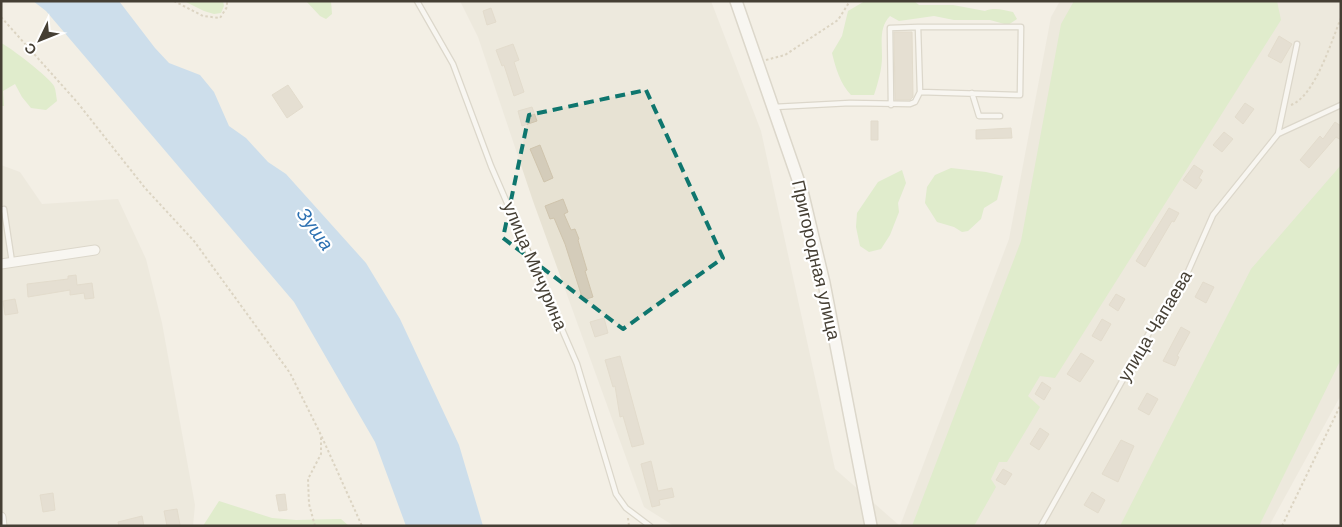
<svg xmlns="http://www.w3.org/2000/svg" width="1342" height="527" viewBox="0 0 1342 527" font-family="Arial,sans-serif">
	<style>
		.residential { fill: #e7e2d3 }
		.green { fill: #c9e8ad }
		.water { fill: #a0cbf1 }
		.building { fill: #d4ccba; stroke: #cfc4ad }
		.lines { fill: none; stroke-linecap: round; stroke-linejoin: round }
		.service-casing { stroke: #c1bbaa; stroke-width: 7 }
		.minor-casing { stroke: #c1bbaa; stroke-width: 11 }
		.tertiary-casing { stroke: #c1bbaa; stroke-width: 14 }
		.path { stroke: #c0b498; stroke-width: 2; stroke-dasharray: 2.5 2.5; stroke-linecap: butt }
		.service { stroke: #fff; stroke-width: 4.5 }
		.minor { stroke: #fff; stroke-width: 9 }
		.tertiary { stroke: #fff; stroke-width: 11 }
		.marked { fill: none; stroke: #0f766e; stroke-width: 4; stroke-dasharray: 10 6; stroke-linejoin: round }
		.labels { text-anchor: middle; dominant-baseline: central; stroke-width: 4.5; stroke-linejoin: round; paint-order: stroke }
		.street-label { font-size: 18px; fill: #453f34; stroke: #fff }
		.water-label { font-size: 19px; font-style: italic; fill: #2d71b2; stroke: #fff }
	</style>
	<rect width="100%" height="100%" fill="#f3efe5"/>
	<path class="residential" d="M460,1H711L761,131L835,469L900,526L1009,239L1051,17L1060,1H1341V395L1269,526H674L644,507L533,201L478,37Z
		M1,165L20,172L42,204L118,199L146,259L162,323L195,505L193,526H1Z"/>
	<path class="green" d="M184,1H223L224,6L221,13L214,14L204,11Z
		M306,1H331L332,14L326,19L320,16Z
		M865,1H914L919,5H953L985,11C994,7 1003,10 1013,12L1017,19L1008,25L990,20H954L934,16L899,21L890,16C879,27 882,43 882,57C882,69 878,83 874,95H851C840,83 836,69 832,53L842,36L848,11Z
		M1074,1H1277L1281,20L1055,378L1040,376L1028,396L1040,407L1007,462H999L991,479L996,487L974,526H912L1021,241L1061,24Z
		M1,43C10,47 50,78 54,86C56,90 56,96 57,101L46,110L31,108L22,97L15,84L3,91L4,106H1Z
		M1341,165V359L1259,526H1120L1251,269Z
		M951,168L986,172L1003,176L997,200L984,208L981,219L968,231L962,232L954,227L937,222L925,203L927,187L935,175Z
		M902,170L906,183L898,203L899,212L890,235L881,249L869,252L860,246L856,227L857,213L878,182Z
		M219,501L272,518L296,520L341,519L349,526H203Z"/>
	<path class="water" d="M33,1H119L155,48L169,63L200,75L214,92L229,126L246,138L268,162L286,174L366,263L400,319L459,445L483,526H406L375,442L294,302L46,11Z"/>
	<path class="building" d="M491,8L496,22L487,25L483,11Z
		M894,32H912L913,97L910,100H895Z
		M1279,36L1292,44L1281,63L1268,56Z
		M513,44L519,60L514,62L524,92L514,96L504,65L502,66L496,50Z
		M288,85L303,107L287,118L272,95Z
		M1245,103L1254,109L1243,124L1235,117Z
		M532,107L537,121L522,126L518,111Z
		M871,121H878V140H871Z
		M1335,122L1341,126V140L1336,137L1309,168L1300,160L1320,136L1323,139Z
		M1011,128L1012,138L976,139V130Z
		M1224,132L1233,139L1222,152L1213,145Z
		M540,145L553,178L544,182L530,149Z
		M1194,165L1203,171L1199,178L1202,180L1196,189L1183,180Z
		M563,199L568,212L564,214L571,230L575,229L579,239L578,240L587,270L585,271L593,297L583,300L565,244L554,218L550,219L545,206Z
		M1169,208L1179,213L1174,222L1172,221L1145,267L1136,261Z
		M76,275L77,285L92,283L94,298L85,299L84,293L70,295V290L28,297L27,284L68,279V276Z
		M1203,282L1214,287L1206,303L1195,297Z
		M1116,294L1125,299L1118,311L1109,305Z
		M15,299L18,313L5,315L3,301Z
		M604,318L608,333L595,337L590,322Z
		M1102,319L1111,324L1101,341L1092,336Z
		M1181,327L1190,332L1177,356L1179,357L1175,366L1163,361Z
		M1081,353L1094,361L1080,382L1067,374Z
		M620,356L644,444L632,447L623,416L620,417L615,386L613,387L605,360Z
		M1042,382L1051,388L1044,400L1035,394Z
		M1147,393L1158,399L1149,415L1138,409Z
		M1040,428L1049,434L1039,450L1030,444Z
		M1121,440L1134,446L1118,482L1102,474Z
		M651,461L658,491L672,488L674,497L659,500L660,505L652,507L641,464Z
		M1003,469L1012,474L1005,485L996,480Z
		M1092,492L1105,500L1098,513L1084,505Z
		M53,493L55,510L43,512L40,495Z
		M285,494L287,510L279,511L276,495Z
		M177,509L180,525L167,526L164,511Z
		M142,516L144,526H119L118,522Z"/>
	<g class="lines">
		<g class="service-casing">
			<path id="service" d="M417,1L453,64L491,166L577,364L616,494L626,508L650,526
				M972,93L979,116H1000
				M891,105L890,28L918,27
				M774,107L850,103L910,104L915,102L920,92L1020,95L1021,27H918L920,92
				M1278,134L1341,105
				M1,210L4,209L12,262
				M1041,526L1149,333L1179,292L1213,215L1278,134L1297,44"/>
		</g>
		<g class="minor-casing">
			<path id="minor" d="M1,264L95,250
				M1,517L2,526"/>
		</g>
		<g class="tertiary-casing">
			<path id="tertiary" d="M736,1L802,191L824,283L871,526"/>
		</g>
		<path class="path" d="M174,1L203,16L220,18L227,7V1
			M1,17L77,102L145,188L194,241L290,373L321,435L362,526
			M766,60L785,55L838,20L850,1
			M1291,105C1315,96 1331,42 1341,18
			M628,518L629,526
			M315,526L309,504L308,479L321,454V437
			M1282,526L1341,404"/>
		<use href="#service" class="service"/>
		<use href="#minor" class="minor"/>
		<use href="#tertiary" class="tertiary"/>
	</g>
	<path d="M0 0H1342V527H0ZM646,90L723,258L623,329L503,238L529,115Z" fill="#f3efe5" fill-opacity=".55" fill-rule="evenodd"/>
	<path class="marked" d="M646,90L723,258L623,329L503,238L529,115Z"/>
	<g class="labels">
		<g class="street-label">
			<text transform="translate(816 260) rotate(77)">Пригородная улица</text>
			<text transform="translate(535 266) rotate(67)">улица Мичурина</text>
			<text transform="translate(1155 326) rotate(-59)">улица Чапаева</text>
		</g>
		<g class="water-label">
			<text transform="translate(315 229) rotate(54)">Зуша</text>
		</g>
	</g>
	<rect width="1342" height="527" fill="none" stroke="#453f34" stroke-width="5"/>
	<g transform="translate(40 40) rotate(227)" stroke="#ffffff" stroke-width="4" paint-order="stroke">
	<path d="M0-4L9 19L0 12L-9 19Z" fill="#453f34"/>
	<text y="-8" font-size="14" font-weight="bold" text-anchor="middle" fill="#453f34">С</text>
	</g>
</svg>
